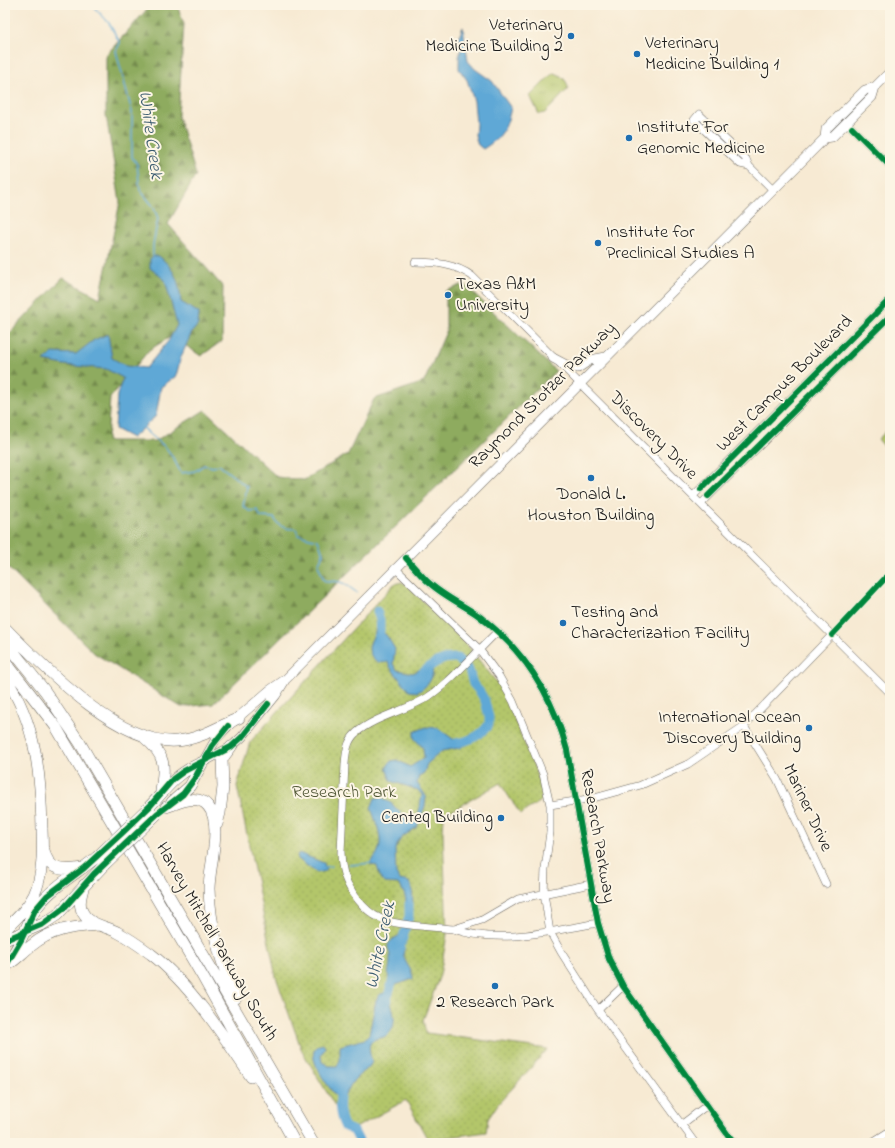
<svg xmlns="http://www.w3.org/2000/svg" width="895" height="1148" viewBox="0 0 895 1148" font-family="'Indie Flower',sans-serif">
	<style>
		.grass { fill: url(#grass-tufts); stroke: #687143 }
		.forest { fill: url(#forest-firs); stroke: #55643d }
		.park { fill: url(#park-dots); stroke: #687143 }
		.pitch { fill: #b3c66a; stroke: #687143 }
		.water { fill: #5fa8d6; stroke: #3e6279 }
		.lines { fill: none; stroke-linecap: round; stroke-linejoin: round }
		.stream { stroke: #5fa8d6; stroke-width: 1.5 }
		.river { stroke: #5fa8d6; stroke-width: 9 }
		.minor-casing { stroke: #69645c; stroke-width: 8 }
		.major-casing { stroke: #69645c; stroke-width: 10 }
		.highway-casing { stroke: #69645c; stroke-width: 12 }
		.minor { stroke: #fff; stroke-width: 7 }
		.major { stroke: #fff; stroke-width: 9 }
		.highway { stroke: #fff; stroke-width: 11 }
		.highway-bridge-casing { stroke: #69645c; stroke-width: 12; stroke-linecap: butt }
		.highway-bridge { stroke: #fff; stroke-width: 11 }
		.cycleway-casing { stroke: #fcf5e5; stroke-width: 8 }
		.cycleway { stroke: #00873e; stroke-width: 6 }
		.poi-dot { fill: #1f6fb2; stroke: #fcf5e5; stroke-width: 1.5 }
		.labels { text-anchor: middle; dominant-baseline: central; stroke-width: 4; stroke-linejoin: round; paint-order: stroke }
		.poi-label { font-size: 18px; fill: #1c1c1c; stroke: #fcf5e5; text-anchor: start }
		.street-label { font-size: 18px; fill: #1c1c1c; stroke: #fcf5e5 }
		.park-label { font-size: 18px; fill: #515837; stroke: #fcf5e5 }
		.water-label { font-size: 19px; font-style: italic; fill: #3a5b70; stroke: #fcf5e5 }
	</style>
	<defs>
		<pattern id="grass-tufts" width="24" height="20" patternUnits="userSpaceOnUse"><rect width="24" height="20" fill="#b3c66a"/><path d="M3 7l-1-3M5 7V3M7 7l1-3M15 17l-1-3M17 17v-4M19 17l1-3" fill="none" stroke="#99aa5b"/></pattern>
		<pattern id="forest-firs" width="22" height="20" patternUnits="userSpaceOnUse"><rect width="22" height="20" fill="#8eab5e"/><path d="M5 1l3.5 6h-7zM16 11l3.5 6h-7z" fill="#738a4d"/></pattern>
		<pattern id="park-dots" width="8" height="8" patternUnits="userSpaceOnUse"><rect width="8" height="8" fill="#b3c66a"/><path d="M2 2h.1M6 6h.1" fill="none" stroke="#99aa5b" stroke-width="1.8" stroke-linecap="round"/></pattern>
	</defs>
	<rect width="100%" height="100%" fill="#fcf5e5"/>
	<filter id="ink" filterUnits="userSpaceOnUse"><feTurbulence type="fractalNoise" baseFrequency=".025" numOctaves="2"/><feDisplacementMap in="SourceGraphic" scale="8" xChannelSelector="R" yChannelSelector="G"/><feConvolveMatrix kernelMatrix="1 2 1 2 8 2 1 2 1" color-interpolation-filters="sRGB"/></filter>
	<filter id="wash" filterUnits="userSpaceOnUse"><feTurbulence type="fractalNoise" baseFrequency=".012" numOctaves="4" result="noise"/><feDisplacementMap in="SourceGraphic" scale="16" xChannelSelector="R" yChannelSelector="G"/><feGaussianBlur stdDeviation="0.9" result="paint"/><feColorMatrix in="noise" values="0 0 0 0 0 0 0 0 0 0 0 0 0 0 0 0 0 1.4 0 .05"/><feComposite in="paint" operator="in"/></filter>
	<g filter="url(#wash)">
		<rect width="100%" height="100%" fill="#f7ead3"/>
		<path class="grass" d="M553,73C561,74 568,81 568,89L545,113L539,114L530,96Z"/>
		<path class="forest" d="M151,5H177L184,24L178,116L196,175L168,224L223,287L222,341L201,356L172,336L149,350L110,398L107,441H155L205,410L277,477L304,480L348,454L374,399L424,382L446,332V291L464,284L556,371L213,704L181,707L94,653L5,565V338L63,278L100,298L120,202L106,115V55Z"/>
		<path class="park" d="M402,582L408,586L467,645L502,689L534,766L544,798C537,806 528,807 521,815L500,783L444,815L443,833L447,934L440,975L423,1020L426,1033L548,1049L498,1104L488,1119L486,1132L428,1140L406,1100L350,1131L302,1051L276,977L237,786L250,742L394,584Z"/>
		<path class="pitch" d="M890,428V440L884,446L878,439Z"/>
		<path class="water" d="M463,27L468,61L475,69L492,81L511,108C506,130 502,137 483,149L478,145L475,136L476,124L474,101L467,80L459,69V57L461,50L459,37Z
			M153,256H159C175,270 179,280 181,302L199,313L198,325L192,332L181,357L176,376L161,387L156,416L132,438L115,429L117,395L123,378L106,369L64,365L44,361L53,353L76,354L94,340L108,334L112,358L126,366L146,368L169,340L177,325L165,280L150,268V259Z
			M380,620L383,632L387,636L395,649L393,664L397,670L413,673L428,665L432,667C435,679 427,686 418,692L409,691L390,667L388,662C383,663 378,664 374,659C361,646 378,636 377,622Z
			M426,727L438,728L453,739L467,742L466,744L460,748L442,751L427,764L424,773L419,776L417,783L426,796L425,806L417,827L401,838L395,849L396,874L400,880L409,882C415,894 412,904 412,917L407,916C407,905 406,891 398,884L385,883L381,880L377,866L371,865V861C388,846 377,826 371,808L375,798L382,797L392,804L408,821H414L418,816L422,795L418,790L391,781L386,768L391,761L397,760L410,767L424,758L423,748L414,738V732Z
			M299,853L324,863L326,871L317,873L298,859L297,855Z
			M398,936L404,937C407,944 402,950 404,957C406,965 413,970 413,979L396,985L390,983C386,973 390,969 390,960C391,947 381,946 398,936Z
			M383,993L387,995C394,1007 400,1030 384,1037C379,1039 373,1038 370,1044C368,1049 371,1057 372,1062C368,1070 362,1072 356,1078C349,1084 348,1094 341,1100L338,1099C331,1090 297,1048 323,1044L325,1047L321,1055L322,1062L329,1066H337L340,1060V1046L365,1039L369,1035L376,1000L379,995Z"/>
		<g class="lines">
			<path class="stream" d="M92,5L109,23L120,43L116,51L132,112V157L137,164L140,190L153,206L158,218L153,245V256
				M143,427C151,438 156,438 164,446C172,453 176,464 181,473L195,471L204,465L213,467L219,465L247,487L243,506L249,511L257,510L261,517L274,518C279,527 285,529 296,529L298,535L318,540L323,554L318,565L324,580L328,582C341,579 347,585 357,593
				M349,865L373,863
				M325,867L332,866"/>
			<path class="river" d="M377,611L380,620V631
				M421,674C432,664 441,657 457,658L469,670L473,684L480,692L485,701L489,717V724C481,736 470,741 456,743
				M400,948L409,916V904
				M385,1006L395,972
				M341,1088C339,1103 338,1114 345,1127L354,1131L360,1143"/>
		</g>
	</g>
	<g filter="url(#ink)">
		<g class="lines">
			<g class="minor-casing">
				<path id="minor" d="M846,122L890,166
					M749,166L740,164L694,120L699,114L746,159L749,166L772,189
					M415,262C435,262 455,264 472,276L890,693
					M693,496L890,299
					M701,504L890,316
					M406,558C412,565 419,573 426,580C441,595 462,604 479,616C524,650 553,696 567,750L598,923L609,959L623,986L728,1135L735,1143
					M395,568L479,649L499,676L513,701L543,774L550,805V832L545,869L544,893L550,932L561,952L598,1010L695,1143
					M497,632C475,653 454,679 428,697C406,711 376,716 356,733C347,741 346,752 345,764L341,852C341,867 344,880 353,893C359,902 365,909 374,915C393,927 431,926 453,929C499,945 551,931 598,923
					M744,726L777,779L826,884
					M550,805L594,798L641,785L688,764L744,726L832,635
					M454,929L482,920L518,899L591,884
					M598,1010L623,986
					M681,1125L706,1106
					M871,1143L890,1131
					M887,1143L890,1141"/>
			</g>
			<g class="major-casing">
				<path id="major" d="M825,138L832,137L872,97L875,87L890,72
					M553,358L570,367L578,368L590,360L606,357
					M203,762L216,739L228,726L270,690L286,679L825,138L826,129L865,90L875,87
					M203,762L231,747L242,737L276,695L284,682"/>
			</g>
			<g class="highway-casing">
				<path id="highway" d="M5,628C44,667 118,745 177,741C200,739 218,727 239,718
					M5,641L45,691L80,743L313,1143
					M5,661L56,727L204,979L295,1143
					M5,677C36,723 41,775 42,829C43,851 43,875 34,895C27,909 16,919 5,930
					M145,738C166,756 165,765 161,791
					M172,802L190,786L203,762
					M150,806C169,786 175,774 203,762
					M166,807C179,803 197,793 208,806C223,823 209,867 209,889C210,927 221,964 236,998
					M217,824L220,813L223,787L222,759L231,747
					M44,850C48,872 65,871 83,868
					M84,885C81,896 77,906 85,916C92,926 107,926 117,932C129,938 140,946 151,954C190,984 223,1035 251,1077
					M5,940L43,924L57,915L104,865
					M9,964C17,959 23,952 31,946C51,929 72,927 98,925
					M5,965C21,948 25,924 38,906C52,887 79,872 97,857"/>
			</g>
			<use href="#minor" class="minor"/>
			<use href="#major" class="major"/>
			<use href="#highway" class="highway"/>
			<g class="highway-bridge-casing">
				<path id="highway-bridge" d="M97,857L150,806
					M104,865L157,814"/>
			</g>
			<use href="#highway-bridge" class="highway-bridge"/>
			<g class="cycleway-casing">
				<path id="cycleway" d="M852,128L890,166
					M701,489L890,299
					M708,496L890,316
					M406,558C412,565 419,573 426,580C441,595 462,604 479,616C524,650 553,696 567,750L598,923L609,959L623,986L728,1135L735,1143
					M832,635L890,573
					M5,940L43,924L63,909L94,874L157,814L183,794L195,778L212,746L228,726
					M8,962L21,940L35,910L47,896L84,868L123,832L150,806L173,779L184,771L231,747L242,737L268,704"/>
			</g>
			<use href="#cycleway" class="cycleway"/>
		</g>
	</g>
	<g class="poi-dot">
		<circle cx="571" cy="36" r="4"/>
		<circle cx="637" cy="54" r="4"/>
		<circle cx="629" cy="138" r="4"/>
		<circle cx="598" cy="243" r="4"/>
		<circle cx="448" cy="295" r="4"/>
		<circle cx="591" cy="478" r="4"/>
		<circle cx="563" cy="623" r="4"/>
		<circle cx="809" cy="728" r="4"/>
		<circle cx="501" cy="818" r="4"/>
		<circle cx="495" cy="986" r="4"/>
	</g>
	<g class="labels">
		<g class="poi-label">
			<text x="563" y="26" text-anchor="end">Veterinary<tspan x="563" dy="21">Medicine Building 2</tspan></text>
			<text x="645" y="44">Veterinary<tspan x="645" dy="21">Medicine Building 1</tspan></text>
			<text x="637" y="128">Institute For<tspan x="637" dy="21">Genomic Medicine</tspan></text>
			<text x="606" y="233">Institute for<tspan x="606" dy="21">Preclinical Studies A</tspan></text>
			<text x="456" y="285">Texas A&amp;M<tspan x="456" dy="21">University</tspan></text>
			<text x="591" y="495" text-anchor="middle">Donald L.<tspan x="591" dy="21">Houston Building</tspan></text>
			<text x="571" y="613">Testing and<tspan x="571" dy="21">Characterization Facility</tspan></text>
			<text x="801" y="718" text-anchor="end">International Ocean<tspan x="801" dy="21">Discovery Building</tspan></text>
			<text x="493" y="818" text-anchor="end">Centeq Building</text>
			<text x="495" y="1003" text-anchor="middle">2 Research Park</text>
		</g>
		<g class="street-label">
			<text transform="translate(785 384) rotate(-45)">West Campus Boulevard</text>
			<text transform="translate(543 396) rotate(-45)">Raymond Stotzer Parkway</text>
			<text transform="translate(653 436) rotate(45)">Discovery Drive</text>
			<text transform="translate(807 808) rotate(65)">Mariner Drive</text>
			<text transform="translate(597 836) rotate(80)">Research Parkway</text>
			<text transform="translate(216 942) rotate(60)">Harvey Mitchell Parkway South</text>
		</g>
		<g class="park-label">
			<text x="344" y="793">Research Park</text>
		</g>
		<g class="water-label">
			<text transform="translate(150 135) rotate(82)">White Creek</text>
			<text transform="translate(381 945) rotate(-78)">White Creek</text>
		</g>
	</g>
	<rect width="895" height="1148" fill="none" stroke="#fcf5e5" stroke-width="20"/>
</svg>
